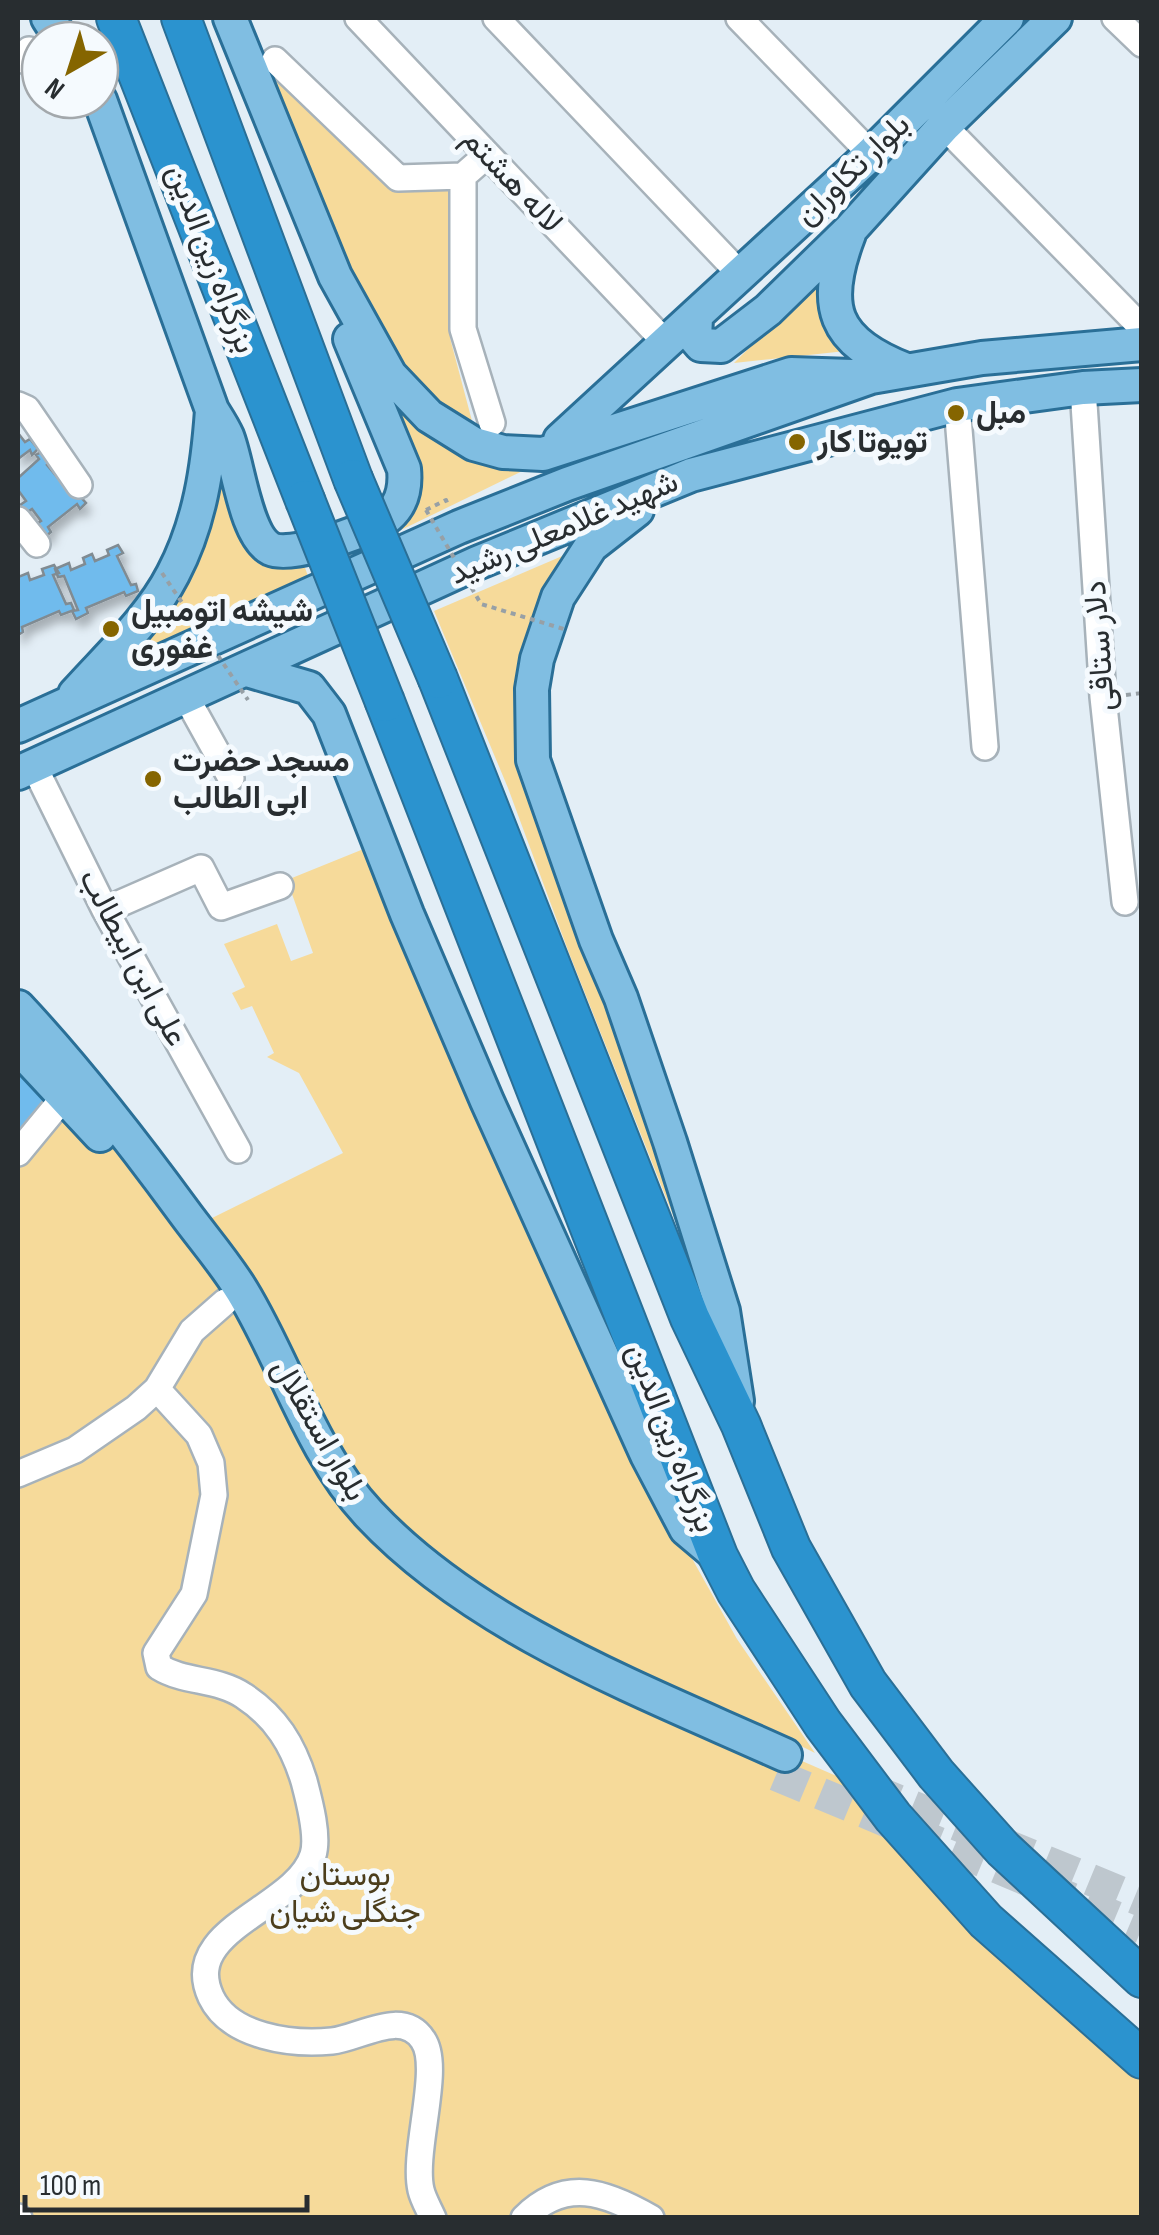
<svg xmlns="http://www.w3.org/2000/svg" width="1159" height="2235" viewBox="0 0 1159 2235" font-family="'Sofia Sans Condensed',Vazirmatn,sans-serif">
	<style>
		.green { fill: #f6da9a }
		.building { fill: #70bbed; stroke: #808b92; stroke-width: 2.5; filter: url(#shadow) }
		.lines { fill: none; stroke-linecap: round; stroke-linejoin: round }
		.major-tunnel { stroke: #bec7ce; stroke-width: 32; stroke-dasharray: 32 16; stroke-linecap: butt }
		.minor-casing { stroke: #a7b2ba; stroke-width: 30 }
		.major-casing { stroke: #2a6f97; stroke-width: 38 }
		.highway-casing { stroke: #2a6f97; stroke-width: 42 }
		.path { stroke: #97a0a6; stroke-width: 4; stroke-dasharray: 5 5; stroke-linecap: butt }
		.minor { stroke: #fff; stroke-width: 25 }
		.major { stroke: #80bee2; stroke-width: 32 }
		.highway { stroke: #2b93cf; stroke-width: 38 }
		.highway-bridge-casing { stroke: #2a6f97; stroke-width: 42; stroke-linecap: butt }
		.path-bridge { stroke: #97a0a6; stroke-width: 4; stroke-dasharray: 5 5; stroke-linecap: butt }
		.highway-bridge { stroke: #2b93cf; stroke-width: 38 }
		.poi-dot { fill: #856500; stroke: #f5fafe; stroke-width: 4 }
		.labels { text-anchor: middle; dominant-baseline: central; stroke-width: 10; stroke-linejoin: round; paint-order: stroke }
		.street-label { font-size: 32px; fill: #282d30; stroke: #f5fafe }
		.poi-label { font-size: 32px; font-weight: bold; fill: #282d30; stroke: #f5fafe; text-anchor: start }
		.park-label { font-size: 32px; fill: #4c3e1c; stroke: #f5fafe }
	</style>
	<defs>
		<filter id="shadow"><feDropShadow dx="4.5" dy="8" stdDeviation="5" flood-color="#0004"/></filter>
	</defs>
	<rect width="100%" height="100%" fill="#e3eef6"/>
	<path class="green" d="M263,57L395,190L448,186L450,338L476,436L406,378L355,288Z
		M831,266L855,350L734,363Z
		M386,380L537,464L401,530L414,500Z
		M222,449L246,533L303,562L310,582L106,672L196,559L211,522Z
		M581,548L537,625L556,856L713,1316L569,953L508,788L434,611Z
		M371,846L666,1512L737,1639L815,1753L795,1743L786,1754L880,1795L1141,2045V2217H18V1147L75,1073L358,1485L208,1220L343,1153L299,1073L267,1057L274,1053L252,1006L241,1010L232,993L245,987L224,944L277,924L291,961L313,953L287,880Z"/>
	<path class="building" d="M18,433L25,442L30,439L38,449L32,455L30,450L18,459Z
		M43,451L51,462L47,465L73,496L77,493L86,503L80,509L77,504L48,527L51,532L45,537L35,525L41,521L32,509L26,513L20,505L26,501L18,490V478L39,459L36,455Z
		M118,545L123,553L117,556L131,585L136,584L138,591L126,596L124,592L86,608L88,613L76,619L72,611L78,610L64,576L58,577L55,569L69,563L71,570L85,564L83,558L92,554L95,561L109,555L107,550Z
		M54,565L59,573L53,575L66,604L71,603L74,610L61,615L59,611L22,627L23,632L18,635V577L28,573L30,580L44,575L42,569Z
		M18,1069L50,1099L18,1138Z"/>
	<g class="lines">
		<path class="major-tunnel" d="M776,1775L1142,1928
			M868,1788L1142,1901"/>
		<g class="minor-casing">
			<path id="minor" d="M358,18L667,344
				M496,18L742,276
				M739,18L871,154
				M1115,18L1142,44
				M18,60L29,50
				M275,60L398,178L463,176L487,155
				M944,126L1142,328
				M463,176V329L492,423
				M1083,388L1103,697L1125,902
				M18,405L27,409L79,485
				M957,405L985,747
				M18,520L37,544
				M185,695L231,778
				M33,764L105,910L238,1150
				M105,910L201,868L221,907L280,886
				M18,1153L65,1096
				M157,1389L199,1435L211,1463L214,1495L194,1594L156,1653L159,1667C185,1683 218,1678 244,1696C276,1717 293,1745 304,1781C309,1800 319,1836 313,1855C296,1910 179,1928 211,1997C230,2037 292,2045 332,2041C360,2038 402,2008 423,2040C442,2067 412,2152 421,2190C423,2199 429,2209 433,2218
				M18,1474L75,1450L136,1408L157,1389L192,1331L225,1302
				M18,2217L19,2218
				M524,2218C565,2177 606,2192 651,2218"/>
		</g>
		<g class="major-casing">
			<path id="major" d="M48,18L62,40
				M230,18L335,276L390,375L429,416L474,444L503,452L543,454L791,374L852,376
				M100,100L212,410C217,418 223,427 227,436C238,463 245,536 271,549C291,558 348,536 368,528C395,517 407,499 404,469L350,339
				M849,234C821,307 832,341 906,370
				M696,318L695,338L701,345L721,346L768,310L850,230L944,126L1055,18
				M560,440L871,154L1007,18
				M637,510L591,546L558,597L537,659L532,689L533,760L596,940L621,998L670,1142L723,1311L737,1401
				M247,670L309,688L329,714L407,914L487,1101L647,1455L686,1529L718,1556
				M75,694C108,657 150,619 173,574C200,523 208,467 212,410
				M18,726L459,527L567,484L871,377L982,358L1142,344
				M18,773L477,563L691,475L957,405L1083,388L1142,385
				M18,1007C78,1071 132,1141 184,1212C203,1238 225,1263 242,1291C286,1363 310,1451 369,1514C477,1629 644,1691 785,1755
				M18,1047L100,1135"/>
		</g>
		<g class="highway-casing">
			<path id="highway" d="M116,18L305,500
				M181,18L353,479
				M438,679L690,1318L741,1425L791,1548L868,1684L936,1774L1003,1849L1142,1978
				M385,702L718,1556L736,1591L823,1724L893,1817L986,1921L1142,2059"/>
		</g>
		<path class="path" d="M426,510L446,500L449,507
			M1126,695L1142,693"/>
		<use href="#minor" class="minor"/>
		<use href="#major" class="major"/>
		<use href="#highway" class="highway"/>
		<g class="highway-bridge-casing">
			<path id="highway-bridge" d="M353,479L438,679
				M305,500L385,702"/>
		</g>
		<path class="path-bridge" d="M426,510L481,604L567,630
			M162,573L248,700"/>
		<use href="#highway-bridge" class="highway-bridge"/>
	</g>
	<g class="poi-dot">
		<circle cx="956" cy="413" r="10"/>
		<circle cx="797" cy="442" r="10"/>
		<circle cx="111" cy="629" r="10"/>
		<circle cx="153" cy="779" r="10"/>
	</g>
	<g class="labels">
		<g class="street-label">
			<text transform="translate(853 170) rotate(-44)">بلوار تکاوران</text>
			<text transform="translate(512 181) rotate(47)">لاله هشتم</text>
			<text transform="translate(211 259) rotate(69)">بزرگراه زین الدین</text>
			<text transform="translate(564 528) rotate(-23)">شهید غلامعلی رشید</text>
			<text transform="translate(1100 646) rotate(-94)">دلار ستاقی</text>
			<text transform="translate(133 958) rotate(62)">علی ابن ابیطالب</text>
			<text transform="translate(319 1430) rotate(60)">بلوار استقلال</text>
			<text transform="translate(671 1438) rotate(69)">بزرگراه زین الدین</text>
		</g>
		<g class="poi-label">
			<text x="976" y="413">مبل</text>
			<text x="817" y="442">تویوتا کار</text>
			<text x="131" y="611">شیشه اتومبیل<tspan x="131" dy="37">غفوری</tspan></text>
			<text x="173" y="761">مسجد حضرت<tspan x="173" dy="37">ابی الطالب</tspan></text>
		</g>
		<g class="park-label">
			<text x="345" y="1875">بوستان<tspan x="345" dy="37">جنگلی شیان</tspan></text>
		</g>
	</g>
	<rect width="1159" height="2235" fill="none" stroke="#282d30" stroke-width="40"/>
	<g transform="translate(70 70) rotate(219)"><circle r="48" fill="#f5fafe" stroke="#a3a8ac" stroke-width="2.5"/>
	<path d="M0-8L18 38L0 25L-18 38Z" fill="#856500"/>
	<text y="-15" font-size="28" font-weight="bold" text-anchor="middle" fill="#282d30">N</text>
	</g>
	<path d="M25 2195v15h282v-15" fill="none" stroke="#282d30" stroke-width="5"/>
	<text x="40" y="2195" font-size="30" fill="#282d30" stroke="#f5fafe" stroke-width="8" paint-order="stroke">100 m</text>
</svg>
